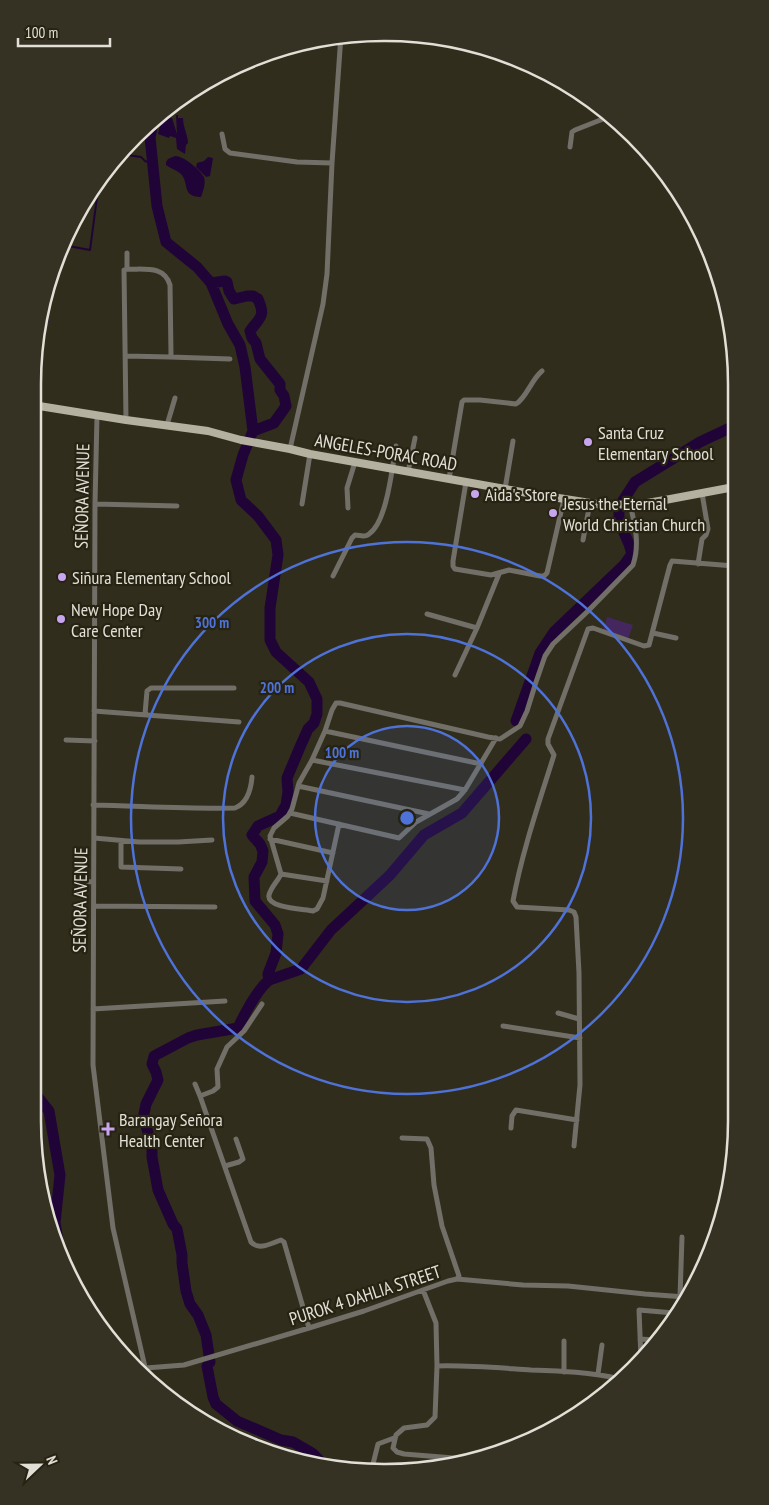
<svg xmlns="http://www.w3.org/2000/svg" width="769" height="1505" viewBox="0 0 769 1505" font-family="'PT Sans Narrow',sans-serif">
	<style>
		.green { fill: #43275e }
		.water { fill: #210437 }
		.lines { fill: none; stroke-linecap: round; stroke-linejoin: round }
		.stream { stroke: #210437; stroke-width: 2 }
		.river { stroke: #210437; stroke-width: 11 }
		.minor { stroke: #716f67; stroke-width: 5 }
		.primary { stroke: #b5b1a0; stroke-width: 8 }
		.ring { fill: none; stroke: #4e72d8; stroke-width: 2.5 }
		.poi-dot { fill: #c8a6ef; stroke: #272313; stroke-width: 2 }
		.labels { text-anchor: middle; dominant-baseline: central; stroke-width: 4.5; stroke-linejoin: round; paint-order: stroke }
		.poi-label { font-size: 18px; fill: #e2e0d6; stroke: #272313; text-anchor: start }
		.street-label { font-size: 18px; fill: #e2e0d6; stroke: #272313 }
		.rim { fill: none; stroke: #e2e0d6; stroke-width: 2.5 }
		.centre { fill: #4e72d8; stroke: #272313; stroke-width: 2.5 }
		.ring-label { font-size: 15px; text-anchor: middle; font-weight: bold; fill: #4e72d8; stroke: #272313; stroke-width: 4.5; stroke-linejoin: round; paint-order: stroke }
	</style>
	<rect width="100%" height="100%" fill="#312d1c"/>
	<path class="green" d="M52,274L48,327L46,331L41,330L38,333L44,294Z
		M607,617L633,625L628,639L603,631Z"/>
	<path class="water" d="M176,115H178V118H183C183,127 188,135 188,143L186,145L185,154L177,149L176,138L170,136L169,138L158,134L162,117L172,118L177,134Z
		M175,156C184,156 199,169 204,177C206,183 203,192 201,197C181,196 190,185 181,174C177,170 171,169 166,165V162L168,159Z
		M208,157L213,158L210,176L206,177L196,167L197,163L204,161Z"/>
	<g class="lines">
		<path class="stream" d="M120,154L141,157L145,161L153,164
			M63,245L90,250L97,197L89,196"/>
		<path class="river" d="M154,119L150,137L157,206L166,242L197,267L211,283L225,281L227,282L229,291L234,299L247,296H253L258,299C266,317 260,317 250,331L252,338L256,343L260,359L280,384V390L284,396L286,406L274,423L253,431L243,455L236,480L241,500L258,516L276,540L278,555L270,608V640L276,652L309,682L317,699V714L314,723L308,729L300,747L287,778L288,792L286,805L280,816L258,826L252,835L260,844L263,851L262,862L254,877L255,901L275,925L278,934L276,953L268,974L269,980C256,991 245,1013 238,1028L197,1035L188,1038L154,1056L152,1064L156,1072L158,1080L146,1104L144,1114L145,1122L152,1147V1157L158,1190L173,1224L177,1229L182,1255V1263L186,1291L190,1304L198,1315L206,1335L210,1362L207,1366L213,1397L216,1404L237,1421L281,1440L293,1442L312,1453L325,1466
			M211,283L228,324L240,345L245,367L253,431
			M516,721L540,653L554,632L624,565L632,554L629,544L619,521V507L635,482L700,442L734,426
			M269,980L301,969L331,930L390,875L424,835L462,813L526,739
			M33,1091L49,1111L60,1175L55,1223L60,1251"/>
		<path class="minor" d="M222,134L225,149L230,153L297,162L332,163
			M570,147L572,132L575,130L603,119L605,117L606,113
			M127,269V253
			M170,357L230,359
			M97,416L95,504L93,1065L113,1228L148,1380
			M126,420L124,270L127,269C144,270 164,265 170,285L171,354L170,357L126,356
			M167,425L175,398
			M290,449L323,304L327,274L332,163L341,35
			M408,472L415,438
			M449,479L462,402L464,400H480L516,404C527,397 531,380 542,371
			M466,482L453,561V566L455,569L491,575L509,570L540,576H544L547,573L564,499
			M505,489L513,441
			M95,504L177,506
			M302,504L310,454
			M348,508L347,488L355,462
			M583,540L590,503
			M698,564L702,539L706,535L708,529L702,493
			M333,576L352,538L355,535C360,535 365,538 369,534C387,522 392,468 396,446
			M427,614L477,628L499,574
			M653,633L676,638
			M455,675L477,628
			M94,711L239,722
			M145,714L147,691L151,688H234
			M325,731L481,764
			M66,740L95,741
			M312,760L465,790
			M298,786L429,814
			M93,805C141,806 188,809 235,808C248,803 251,789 252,777
			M290,813L399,838L416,822L457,799L465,790L496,738
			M339,824L323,898L317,909L313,911C303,909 266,908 269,895C271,887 278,881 281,874L270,836L274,828L288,816L292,809L299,783L312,760L325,731L332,710L336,703H340L488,737L500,739L520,726L527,711L536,682L545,656L553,644L587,612L633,565C640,544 635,525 630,504
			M94,838L139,842H178L212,840
			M270,839L333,853
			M121,841V867L181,869
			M281,874L327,881
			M77,881L93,882
			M94,906L215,907
			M93,1009L225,1001
			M558,1013L579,1019
			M503,1026L580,1038
			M195,1084L200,1096L251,1242C259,1251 272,1243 281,1240L284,1242L309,1328
			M200,1096L213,1091L218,1087L217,1069L227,1047L244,1031L262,1004
			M511,1128L512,1116L516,1110L577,1120
			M402,1138L427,1139L431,1148L434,1185L442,1226L459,1276L457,1279
			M574,1146L580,1085L579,973L576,917L574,912L569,910L517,907L513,901C522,852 539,803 554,755L548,744V739L588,629L593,628L644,646L649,645L670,565L672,561L734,566
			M225,1166L239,1162L243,1159L236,1139
			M423,1290L436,1323L437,1366L435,1417L427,1425L404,1428L396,1435L393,1448L397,1452L404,1454L466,1459
			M680,1297L682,1237
			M640,1339L654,1340
			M641,1359L639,1310L674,1313
			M437,1366C468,1365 500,1368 531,1370C561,1371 591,1372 620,1379
			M136,1368H146L184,1365L309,1328L364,1311L448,1281L457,1279L523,1285L568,1286L645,1294L685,1297
			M564,1372V1341
			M598,1374L602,1345
			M372,1468L378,1444L394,1438"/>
		<path class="primary" d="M33,405L126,420L208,431L241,440L290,449L310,454L533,494L603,505L641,504L665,500L734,487"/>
	</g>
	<circle cx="407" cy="818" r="92" fill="#4e72d8" fill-opacity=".12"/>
	<g class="ring">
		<circle cx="407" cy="818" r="92"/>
		<circle cx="407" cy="818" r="184"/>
		<circle cx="407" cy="818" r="276"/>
	</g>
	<g class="poi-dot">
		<circle cx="588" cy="442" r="5"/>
		<circle cx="475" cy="494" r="5"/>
		<circle cx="553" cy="513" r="5"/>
		<circle cx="62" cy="577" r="5"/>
		<circle cx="61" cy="619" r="5"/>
		<path d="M105.5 1121.5h5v5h5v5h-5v5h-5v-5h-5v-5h5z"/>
	</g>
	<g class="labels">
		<g class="poi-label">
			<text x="598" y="432">Santa Cruz<tspan x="598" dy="21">Elementary School</tspan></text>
			<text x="485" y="494">Aida's Store</text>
			<text x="563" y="503">Jesus the Eternal<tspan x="563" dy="21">World Christian Church</tspan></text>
			<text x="72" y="577">Siñura Elementary School</text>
			<text x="71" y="609">New Hope Day<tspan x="71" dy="21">Care Center</tspan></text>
			<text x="119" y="1119">Barangay Señora<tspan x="119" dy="21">Health Center</tspan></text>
		</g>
		<g class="street-label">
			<text transform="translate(386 452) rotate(10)">ANGELES-PORAC ROAD</text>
			<text transform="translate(82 496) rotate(-89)">SEÑORA AVENUE</text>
			<text transform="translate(80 900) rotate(-89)">SEÑORA AVENUE</text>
			<text transform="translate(365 1295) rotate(-18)">PUROK 4 DAHLIA STREET</text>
		</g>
	</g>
	<path d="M0 0H769V1505H0ZM384 41H385A343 343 0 0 1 728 384V1121A343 343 0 0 1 385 1464H384A343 343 0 0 1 41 1121V384A343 343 0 0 1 384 41Z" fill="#363223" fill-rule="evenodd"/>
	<path class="rim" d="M384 41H385A343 343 0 0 1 728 384V1121A343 343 0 0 1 385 1464H384A343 343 0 0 1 41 1121V384A343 343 0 0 1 384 41Z"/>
	<circle cx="407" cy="818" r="8" class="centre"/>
	<g class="ring-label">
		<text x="212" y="628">300 m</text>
		<text x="277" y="693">200 m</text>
		<text x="342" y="758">100 m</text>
	</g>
	<g transform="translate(40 1465) rotate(68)" stroke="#272313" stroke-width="4" paint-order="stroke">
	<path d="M0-4L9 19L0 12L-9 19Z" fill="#e2e0d6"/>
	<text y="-8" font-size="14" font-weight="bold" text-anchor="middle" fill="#e2e0d6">N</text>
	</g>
	<path d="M18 38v8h92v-8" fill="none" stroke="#e2e0d6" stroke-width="2.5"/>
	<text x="25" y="38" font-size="15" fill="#e2e0d6" stroke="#272313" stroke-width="4" paint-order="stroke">100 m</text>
</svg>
